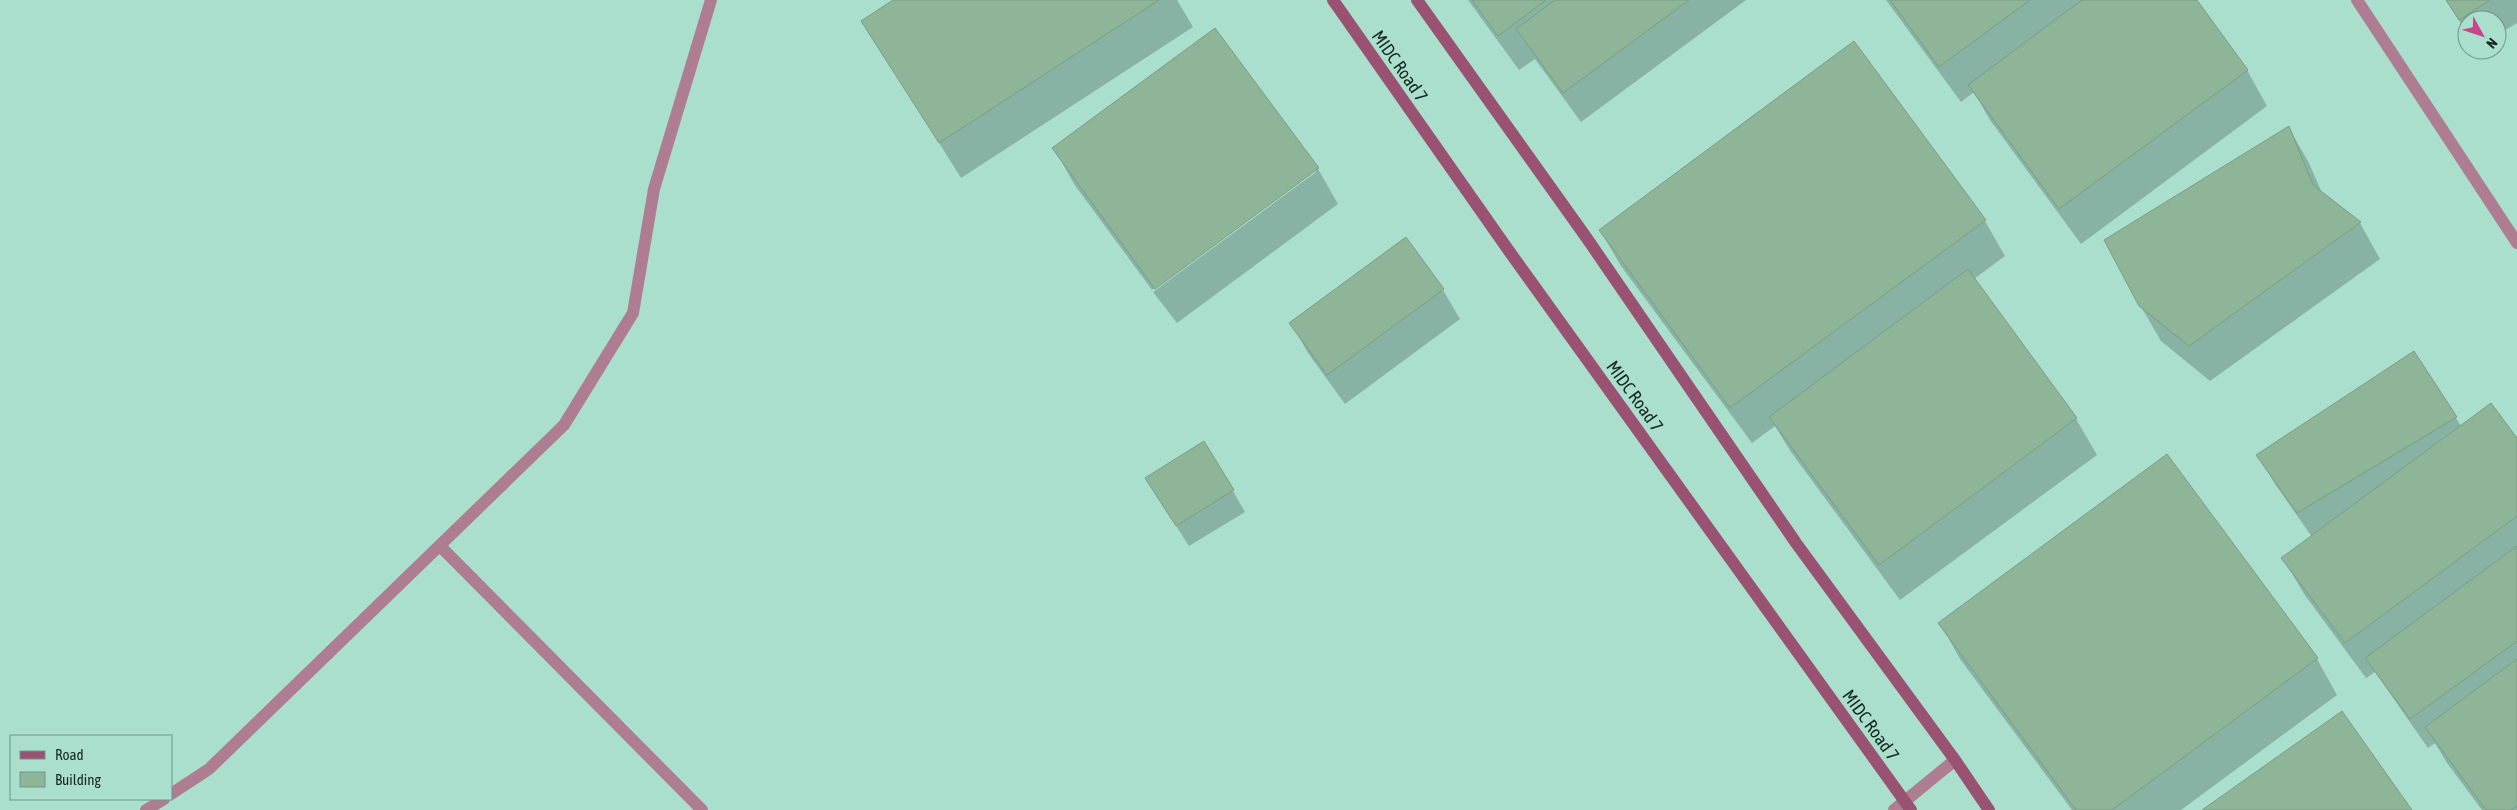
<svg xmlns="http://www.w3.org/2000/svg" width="2517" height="810" viewBox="0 0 2517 810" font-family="'Asap Condensed',sans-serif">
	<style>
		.shadow { fill: #0003 }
		.building { fill: #8fb598; stroke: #799f82 }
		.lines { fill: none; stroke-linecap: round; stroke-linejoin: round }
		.lane { stroke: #af7d92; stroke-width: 12 }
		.street { stroke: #af7d92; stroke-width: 12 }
		.secondary { stroke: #9a5273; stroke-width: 12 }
		.labels { text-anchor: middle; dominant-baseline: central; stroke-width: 4; stroke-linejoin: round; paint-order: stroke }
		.street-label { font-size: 18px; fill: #132822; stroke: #abdfcd }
	</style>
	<rect width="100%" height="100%" fill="#abdfcd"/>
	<path class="shadow" d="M895,0H1177L1193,27L961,178L863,21Z
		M1468,0H1746L1581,122L1535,59L1519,70Z
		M1886,0H2195L2247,70L2267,106L2081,244L1990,120L1974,92L1961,102Z
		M2446,0H2517V23L2497,35V20H2467V33Z
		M1215,29L1318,169L1338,204L1177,323L1153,292L1316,172V168L1152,290L1074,184L1054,148Z
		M2289,128L2309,163L2322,193L2360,223L2380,259L2210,381L2161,341L2140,305Z
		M1985,221L2005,256L1974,279L2076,419L2097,455L1900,600L1791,452L1775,426L1752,443L1621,266L1600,230Z
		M1443,290L1460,319L1345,404L1308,353L1291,323Z
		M2414,353L2461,426L2517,440V810H2482L2447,763L2435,743L2428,748L2375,672L2366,678L2304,594L2283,558L2312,537L2275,484L2258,455Z
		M1233,491L1245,512L1189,546L1159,499Z
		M1940,623L2317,659L2337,695L2181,810H2072L1960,659Z"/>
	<path class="building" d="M893,0H1159L939,143L861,21Z
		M1472,0H1546L1498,36Z
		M1555,0H1689L1563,93L1516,29Z
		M1890,0H2030L1939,67Z
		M2082,0H2197L2248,70L2059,209L1968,85Z
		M2446,0H2490L2459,20Z
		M1215,28L1319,168L1155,289L1052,148Z
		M1854,41L1986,220L1730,408L1599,230Z
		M2289,126L2313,185L2361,222L2189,346L2139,306L2104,240Z
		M1406,237L1444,289L1327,375L1289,323Z
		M1968,269L2077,418L1879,565L1769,417Z
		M2414,351L2457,417L2297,513L2256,455Z
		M2491,403L2517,438V516L2345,643L2281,558Z
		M1204,441L1234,490L1176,526L1145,478Z
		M2167,454L2318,658L2112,810H2076L1938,623Z
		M2517,546V641L2410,719L2365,658Z
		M2517,659V806L2511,810H2486L2425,727Z
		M2342,711L2412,810H2202Z"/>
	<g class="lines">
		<path class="lane" d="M440,546L702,810
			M171,794L209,769L564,425L633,313L654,189L711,0
			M146,810L164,799
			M1894,810L1905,801"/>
		<path class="street" d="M2357,0L2517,243
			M1905,801L1955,760"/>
		<path class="secondary" d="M1333,0L1509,251L1911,810
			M1417,0L1586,237L1796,543L1955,760L1989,810"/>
	</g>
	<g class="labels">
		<g class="street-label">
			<text transform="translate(1400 66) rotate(55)">MIDC Road 7</text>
			<text transform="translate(1635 396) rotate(54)">MIDC Road 7</text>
			<text transform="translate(1871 725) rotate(54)">MIDC Road 7</text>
		</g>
	</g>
	<rect x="10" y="735" width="162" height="65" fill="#abdfcd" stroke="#6e9689"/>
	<rect x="20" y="751" width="25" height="8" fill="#9a5273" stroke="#6e9689"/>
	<text x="55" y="760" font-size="15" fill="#132822">Road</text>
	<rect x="20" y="772" width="25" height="15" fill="#8fb598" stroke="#6e9689"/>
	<text x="55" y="785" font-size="15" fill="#132822">Building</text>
	<g transform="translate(2482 35) rotate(130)"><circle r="24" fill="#abdfcd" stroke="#6e9689"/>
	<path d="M0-4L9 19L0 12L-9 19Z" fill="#c94589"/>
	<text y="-8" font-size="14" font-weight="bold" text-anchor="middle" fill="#132822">N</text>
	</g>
</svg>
